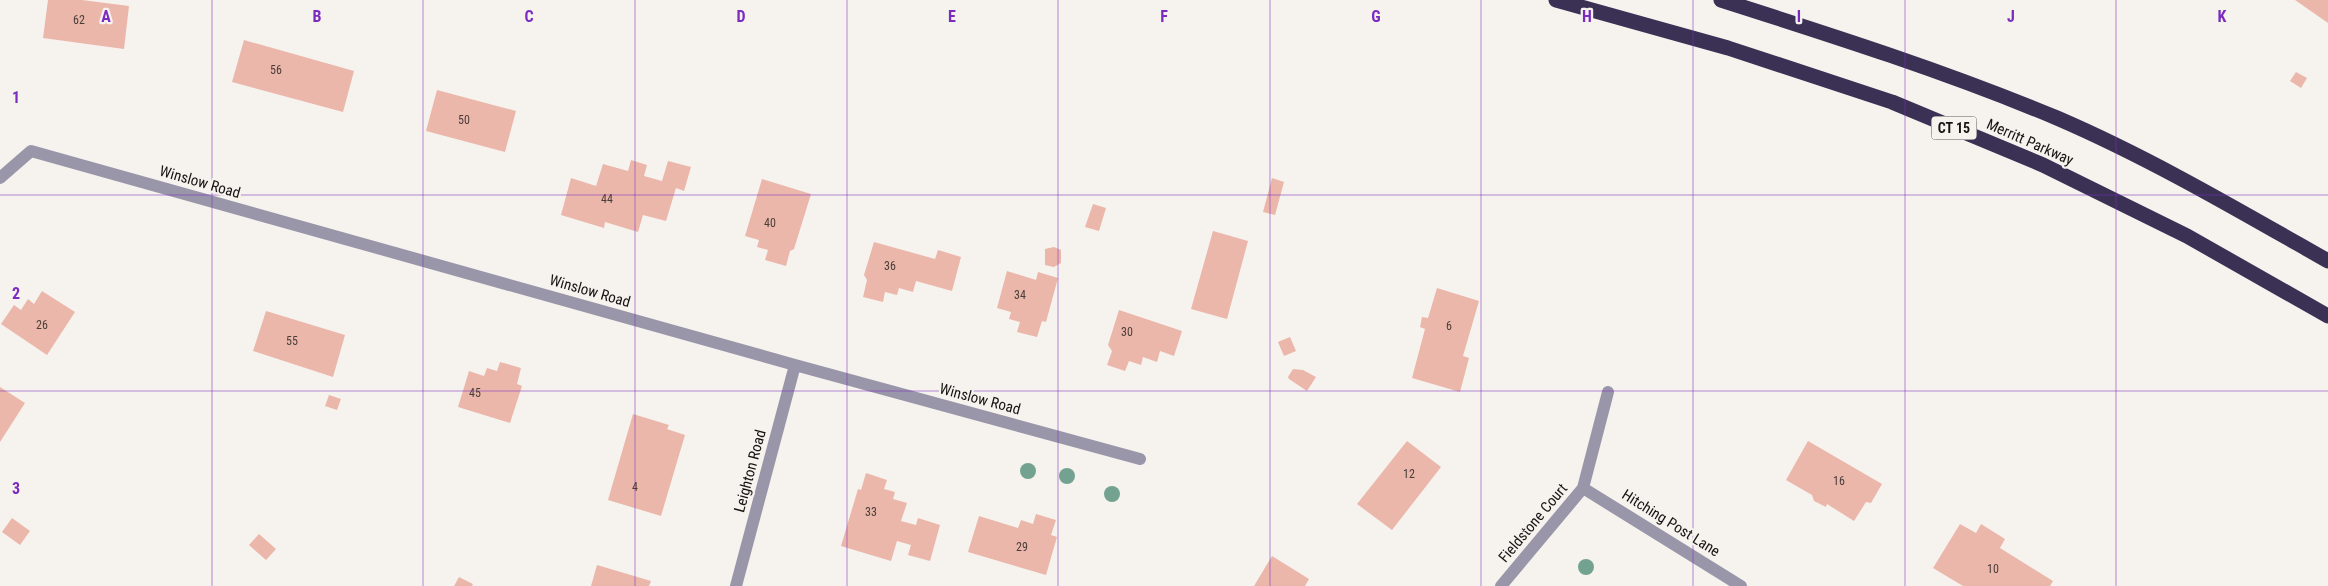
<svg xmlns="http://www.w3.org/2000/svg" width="2328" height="586" viewBox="0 0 2328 586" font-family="'Roboto Condensed',sans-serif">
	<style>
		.building { fill: #ebb7ab }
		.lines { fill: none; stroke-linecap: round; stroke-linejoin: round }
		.minor { stroke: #9a96a9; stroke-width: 12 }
		.motorway { stroke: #3b3155; stroke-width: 15 }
		.tree { fill: #73a390 }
		.grid { fill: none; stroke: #7b2cbf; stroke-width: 1; stroke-opacity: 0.55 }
		.labels { text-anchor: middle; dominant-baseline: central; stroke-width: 4.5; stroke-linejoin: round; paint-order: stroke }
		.number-label { font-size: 12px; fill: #4a3d38 }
		.shield { fill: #f6f2ee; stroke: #585754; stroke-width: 1 }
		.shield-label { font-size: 14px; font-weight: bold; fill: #151412 }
		.street-label { font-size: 15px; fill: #151412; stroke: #f6f2ee }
		.grid-label { font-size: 16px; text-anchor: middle; font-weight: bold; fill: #7b2cbf; stroke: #f6f2ee; stroke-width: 4.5; stroke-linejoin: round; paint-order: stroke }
	</style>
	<rect width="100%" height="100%" fill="#f6f2ee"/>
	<path class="building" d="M48,0H82L129,6L124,49L43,38Z
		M2295,0H2328V23Z
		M244,40L354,71L343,112L232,82Z
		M2296,72L2307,78L2301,88L2290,81Z
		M437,90L516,111L505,152L426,131Z
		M631,160L647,165L644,176L662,181L668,161L691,167L684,191L676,188L666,221L643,215L638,232L605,222L604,228L561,215L571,178L596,186L603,164L628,171Z
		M1272,178L1284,182L1275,215L1263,212Z
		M762,179L811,194L794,249L790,251L786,266L765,260L768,250L757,247L759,240L745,236Z
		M1093,204L1106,208L1099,231L1085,227Z
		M1213,231L1248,241L1227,319L1191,309Z
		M874,242L935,259L938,250L961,257L952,291L916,281L913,292L899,288L897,295L885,292L883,302L863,297L867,280L864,275Z
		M1054,247L1061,250V263L1054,267L1045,265V249Z
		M1007,271L1036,280L1038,272L1058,278L1046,322L1042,321L1037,337L1017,332L1020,322L1009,319L1011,312L997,308Z
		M1437,288L1479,301L1463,356L1469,358L1460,392L1412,378L1425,329L1420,327L1422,317L1428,318Z
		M42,291L75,312L47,355L1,324L14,305L21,310L28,299L34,304Z
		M1119,310L1182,331L1174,356L1160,351L1157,362L1143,357L1141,365L1129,361L1125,371L1107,365L1112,351L1108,345Z
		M266,311L345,335L333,377L253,351Z
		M1290,337L1296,351L1284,356L1278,342Z
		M500,362L521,368L517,384L522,386L510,423L458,407L469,371L484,376L487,368L497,371Z
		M1293,369L1303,370L1316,377L1307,391L1289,379L1288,377Z
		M0,387L25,403L0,442Z
		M329,395L341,399L337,410L325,406Z
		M633,414L669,425L667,429L685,435L661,516L608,500Z
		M1407,441L1441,467L1392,530L1357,504Z
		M1808,441L1882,484L1871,503L1866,502L1854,521L1827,504L1826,507L1814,501L1812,495L1786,480Z
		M866,473L887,480L884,489L895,492L893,499L907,503L901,521L916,525L918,518L940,525L930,561L908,555L911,545L897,541L891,561L841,546L858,489L861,490Z
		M1036,514L1056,520L1051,535L1057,537L1046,575L968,552L979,516L1018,528L1021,520L1033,524Z
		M12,518L30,531L20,545L2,532Z
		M1960,524L1976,533L1981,524L2005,539L2000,548L2053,581L2050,586H1963L1933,568Z
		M259,534L276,549L266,560L249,545Z
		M1272,556L1309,579L1305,586H1254Z
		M597,565L651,581L649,586H591Z
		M459,577L473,584L472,586H454Z"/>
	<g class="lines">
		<path class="minor" d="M0,178L31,151L795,365L1140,459
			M1583,488L1741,586
			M736,586L795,365
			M1501,586L1583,488L1608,392"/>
		<path class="motorway" d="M1556,0L1728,48L1892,102L2043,165L2187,236L2328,316
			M1721,0C1834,36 1947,72 2057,118C2150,158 2240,211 2328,261"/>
	</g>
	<g class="tree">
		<circle cx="1028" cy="471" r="8"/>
		<circle cx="1067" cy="476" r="8"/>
		<circle cx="1112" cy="494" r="8"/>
		<circle cx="1586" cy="567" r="8"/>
	</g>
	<path class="grid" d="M212,0V586M423,0V586M635,0V586M847,0V586M1058,0V586M1270,0V586M1481,0V586M1693,0V586M1905,0V586M2116,0V586M0,195H2328M0,391H2328"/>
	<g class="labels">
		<g class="number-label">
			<text x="79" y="20">62</text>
			<text x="276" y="70">56</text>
			<text x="464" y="120">50</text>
			<text x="607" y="199">44</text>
			<text x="770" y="223">40</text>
			<text x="890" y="266">36</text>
			<text x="1020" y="295">34</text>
			<text x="42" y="325">26</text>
			<text x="1449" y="326">6</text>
			<text x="1127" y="332">30</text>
			<text x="292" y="341">55</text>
			<text x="475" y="393">45</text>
			<text x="1409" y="474">12</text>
			<text x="1839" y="481">16</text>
			<text x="635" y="487">4</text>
			<text x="871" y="512">33</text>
			<text x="1022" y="547">29</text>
			<text x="1993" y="569">10</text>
		</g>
		<rect class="shield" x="1931.5" y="116.5" width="45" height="23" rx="4"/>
		<g class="shield-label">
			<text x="1954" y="128">CT 15</text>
		</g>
		<g class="street-label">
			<text transform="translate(2030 142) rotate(24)">Merritt Parkway</text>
			<text transform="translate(200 182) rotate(16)">Winslow Road</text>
			<text transform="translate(590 291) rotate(16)">Winslow Road</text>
			<text transform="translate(980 399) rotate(15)">Winslow Road</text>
			<text transform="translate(750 471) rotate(-75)">Leighton Road</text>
			<text transform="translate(1533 523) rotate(-50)">Fieldstone Court</text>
			<text transform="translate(1671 523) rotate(32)">Hitching Post Lane</text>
		</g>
	</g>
	<g class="grid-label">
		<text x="106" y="22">A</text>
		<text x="317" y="22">B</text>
		<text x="529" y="22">C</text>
		<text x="741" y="22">D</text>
		<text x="952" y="22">E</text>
		<text x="1164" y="22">F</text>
		<text x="1376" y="22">G</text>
		<text x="1587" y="22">H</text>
		<text x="1799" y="22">I</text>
		<text x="2011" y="22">J</text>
		<text x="2222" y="22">K</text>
		<text x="16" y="103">1</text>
		<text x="16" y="299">2</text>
		<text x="16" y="494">3</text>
	</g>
</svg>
